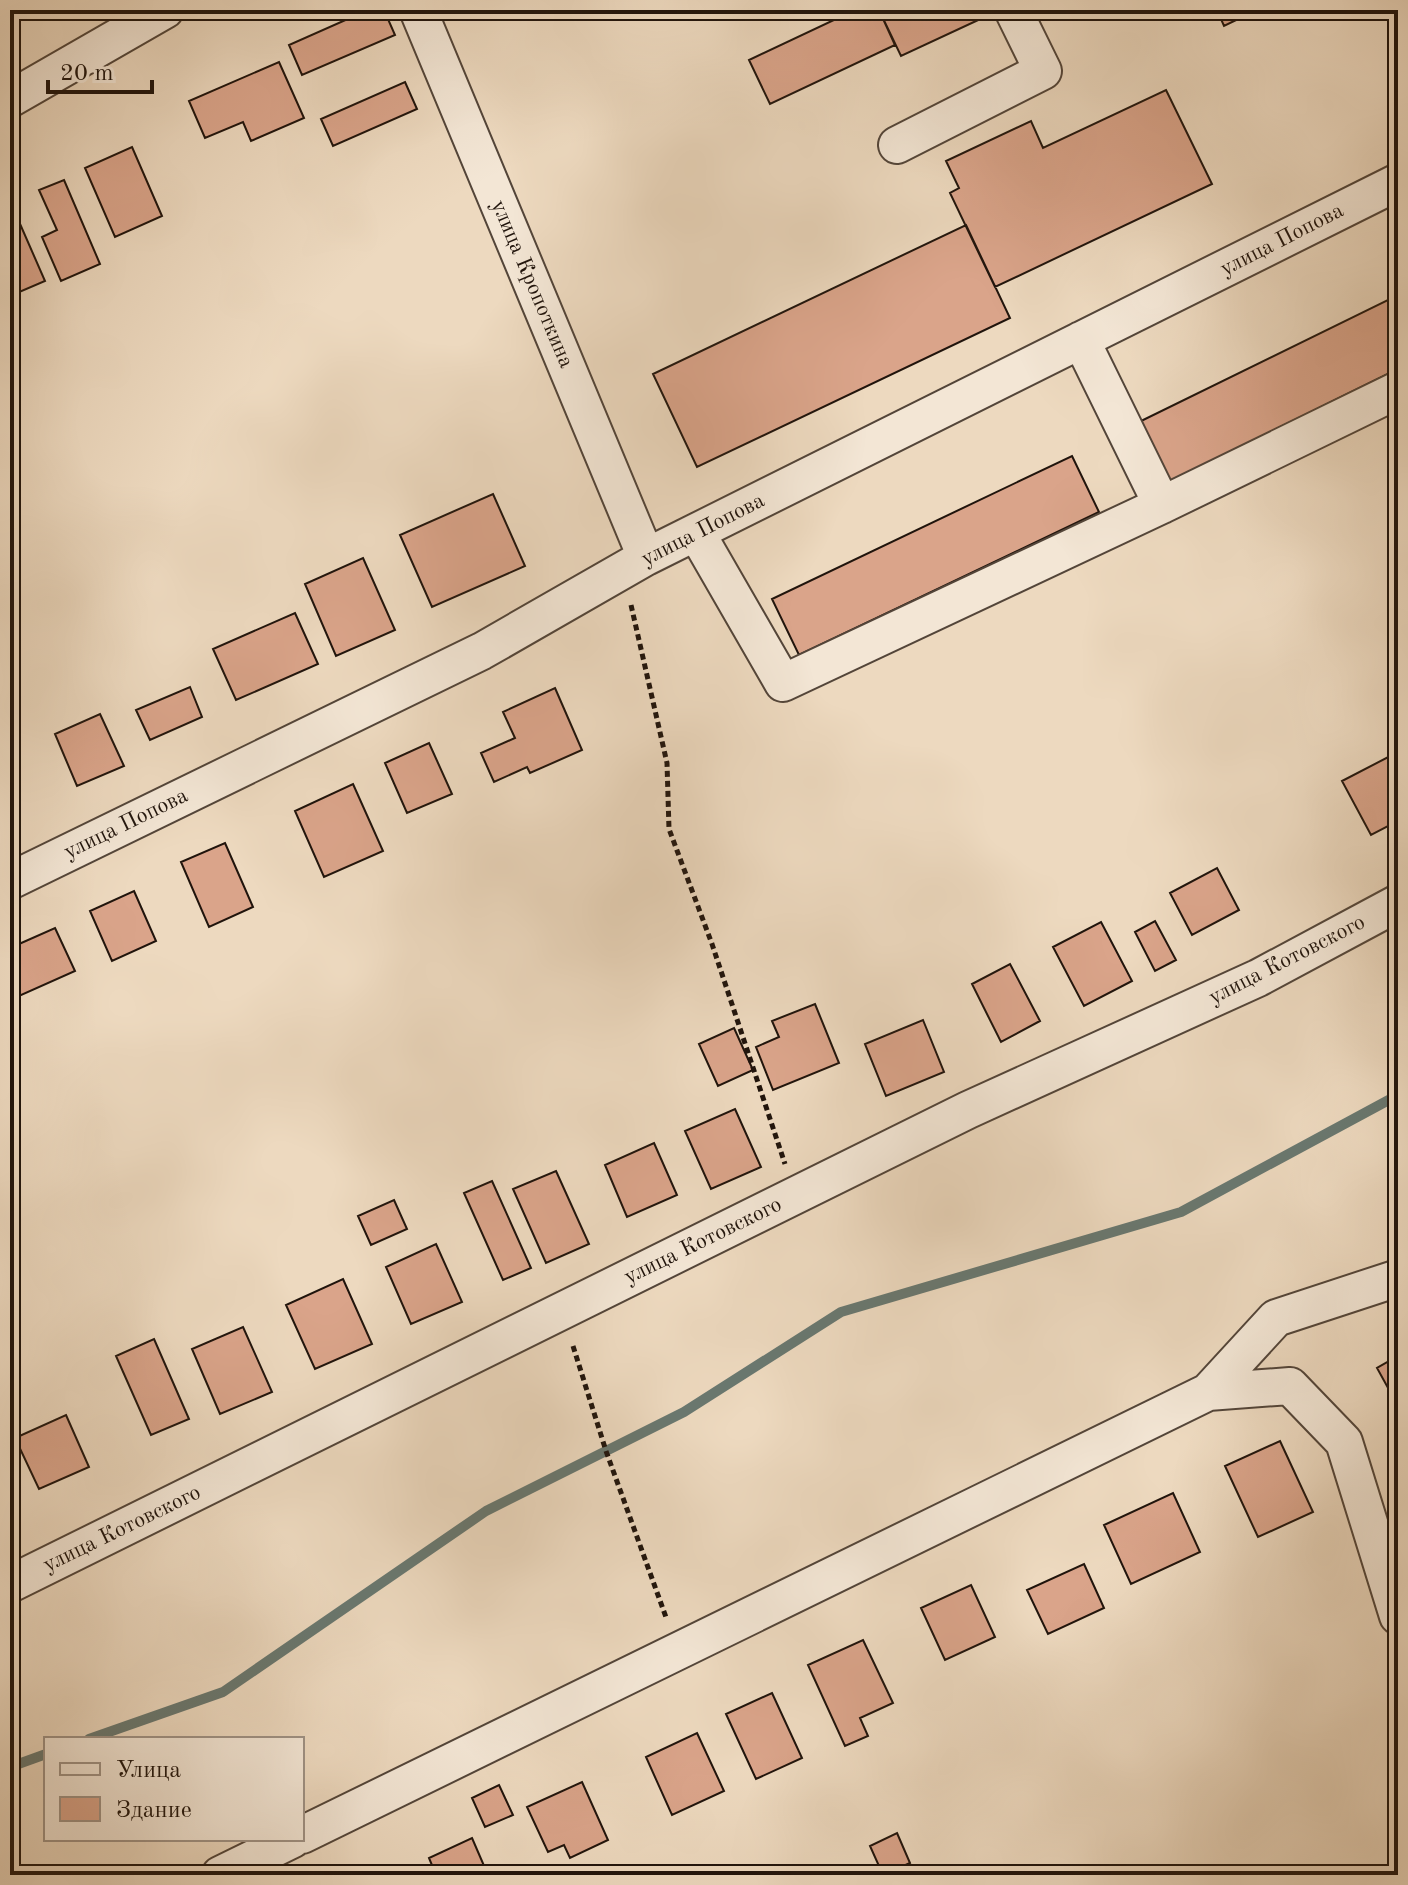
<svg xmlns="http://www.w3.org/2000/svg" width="1408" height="1885" viewBox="0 0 1408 1885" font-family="'Old Standard TT',serif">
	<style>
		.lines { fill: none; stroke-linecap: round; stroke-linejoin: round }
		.stream { stroke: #697870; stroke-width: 10 }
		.building { fill: #daa48a; stroke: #20140c; stroke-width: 2 }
		.minor-casing { stroke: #534539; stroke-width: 40 }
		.path { stroke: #20140c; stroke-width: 5; stroke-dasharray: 6 4; stroke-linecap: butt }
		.minor { stroke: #f3e6d5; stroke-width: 36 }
		.labels { text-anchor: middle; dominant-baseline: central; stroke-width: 6; stroke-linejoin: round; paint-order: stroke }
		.street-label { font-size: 22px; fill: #20140c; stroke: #f3e6d5 }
	</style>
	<rect width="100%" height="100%" fill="#edd9bf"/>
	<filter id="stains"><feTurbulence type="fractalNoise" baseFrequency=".0025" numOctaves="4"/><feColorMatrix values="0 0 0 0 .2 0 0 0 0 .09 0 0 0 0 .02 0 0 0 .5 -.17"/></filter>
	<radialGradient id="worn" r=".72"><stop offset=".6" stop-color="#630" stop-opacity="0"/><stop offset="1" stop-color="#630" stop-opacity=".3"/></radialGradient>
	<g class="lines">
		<path class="stream" d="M89,1739L223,1692L486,1511L684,1412L841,1312L1181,1212L1398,1095
			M10,1767L46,1754"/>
	</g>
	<path class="building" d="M368,10H384L395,35L302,75L289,45Z
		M855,10H879L895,45L770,104L749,60Z
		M879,10H986L989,15L901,56Z
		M1217,10H1257L1224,26Z
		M279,62L304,118L251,141L243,122L205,138L189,101Z
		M405,82L417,109L333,146L321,119Z
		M1166,90L1212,184L995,287L950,193L959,188L946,161L1031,121L1043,148Z
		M132,147L162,216L115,237L85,168Z
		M64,180L100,264L61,281L42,237L57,230L39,190Z
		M17,217L45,281L10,296V220Z
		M966,225L1010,318L697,467L653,374Z
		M1398,295V369L1169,482L1139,422Z
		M1072,456L1099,512L799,655L772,599Z
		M493,494L525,566L432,607L400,535Z
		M363,558L395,630L336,656L305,584Z
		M295,613L318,664L236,700L213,649Z
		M190,687L202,717L150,740L136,710Z
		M555,688L582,750L530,773L527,767L494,782L481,753L515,738L503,712Z
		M100,714L124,766L77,786L55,734Z
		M429,743L452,794L407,813L385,763Z
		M1398,752V821L1371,835L1342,781Z
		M353,784L383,851L324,877L295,811Z
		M225,843L253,907L209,927L181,862Z
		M1217,868L1239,910L1192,935L1170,893Z
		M134,891L156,941L112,961L90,911Z
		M1155,921L1176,960L1155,971L1135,932Z
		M1101,922L1132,981L1084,1006L1053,947Z
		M55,928L75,971L19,996L10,976V948Z
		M1010,964L1040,1021L1001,1042L972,984Z
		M815,1004L839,1063L773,1090L756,1047L779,1037L772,1021Z
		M923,1020L944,1072L886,1096L865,1044Z
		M734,1028L753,1070L718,1086L699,1044Z
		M735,1109L761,1167L711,1189L685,1131Z
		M654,1143L677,1195L627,1217L605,1165Z
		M556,1171L589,1244L546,1263L513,1189Z
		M492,1181L531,1268L503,1280L464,1193Z
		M394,1200L407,1229L371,1245L358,1216Z
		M436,1244L462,1302L411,1324L386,1267Z
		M343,1279L372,1344L315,1369L286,1305Z
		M243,1327L272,1392L220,1414L192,1349Z
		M154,1339L189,1419L151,1435L116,1356Z
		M1398,1356V1406L1377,1368Z
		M66,1415L89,1467L39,1489L15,1438Z
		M1280,1441L1313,1512L1258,1537L1225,1466Z
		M1173,1493L1200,1552L1131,1584L1104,1525Z
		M1084,1564L1104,1608L1048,1634L1027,1590Z
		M971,1585L995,1637L945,1660L921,1608Z
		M863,1640L893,1703L860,1718L868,1736L845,1746L808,1665Z
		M772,1693L802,1758L756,1779L726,1714Z
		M697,1733L724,1791L672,1815L646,1757Z
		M582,1782L608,1840L570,1858L564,1845L548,1852L527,1807Z
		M499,1785L513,1815L485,1827L472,1798Z
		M897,1833L910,1863L883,1875L870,1846Z
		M472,1838L488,1875H436L429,1858Z"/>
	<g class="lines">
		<g class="minor-casing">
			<path id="minor" d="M418,10L646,557
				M10,99L165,10
				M897,145L1043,71L1013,10
				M1081,340L1162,505
				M696,532L783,683L1162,505L1398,390
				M10,881L482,651L646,557L1398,182
				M1208,1392L1290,1386L1344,1442L1398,1616
				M10,1584L968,1110L1258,978L1398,903
				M302,1835L1208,1392L1276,1318L1398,1278
				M220,1875L293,1839"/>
		</g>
		<path class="path" d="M631,605L667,763L669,829L712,944L785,1164
			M573,1346L606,1451L667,1620"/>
		<use href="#minor" class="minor"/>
	</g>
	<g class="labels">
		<g class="street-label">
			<text transform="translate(1282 240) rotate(-27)">улица Попова</text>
			<text transform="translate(532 284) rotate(67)">улица Кропоткина</text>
			<text transform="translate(703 530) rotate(-27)">улица Попова</text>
			<text transform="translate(126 824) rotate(-26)">улица Попова</text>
			<text transform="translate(1287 960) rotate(-27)">улица Котовского</text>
			<text transform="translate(703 1241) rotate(-26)">улица Котовского</text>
			<text transform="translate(122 1529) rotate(-26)">улица Котовского</text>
		</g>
	</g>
	<rect width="1408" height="1885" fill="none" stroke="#edd9bf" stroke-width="40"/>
	<rect x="12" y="12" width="1384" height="1861" fill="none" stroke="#20140c" stroke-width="4"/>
	<rect x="20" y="20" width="1368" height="1845" fill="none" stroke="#20140c" stroke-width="2"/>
	<rect x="44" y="1737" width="260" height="104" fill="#f3e6d5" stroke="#9f9285" stroke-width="2"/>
	<rect x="60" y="1763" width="40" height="12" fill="#f3e6d5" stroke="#9f9285" stroke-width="2"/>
	<text x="116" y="1777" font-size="24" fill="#20140c">Улица</text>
	<rect x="60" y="1797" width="40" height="24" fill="#daa48a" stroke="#9f9285" stroke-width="2"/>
	<text x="116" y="1817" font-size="24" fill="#20140c">Здание</text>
	<path d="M48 80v12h104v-12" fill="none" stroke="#20140c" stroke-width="4"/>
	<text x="60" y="80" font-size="24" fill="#20140c" stroke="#f3e6d5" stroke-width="6" paint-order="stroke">20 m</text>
	<rect width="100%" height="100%" filter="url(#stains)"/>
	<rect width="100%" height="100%" fill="url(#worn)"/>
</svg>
